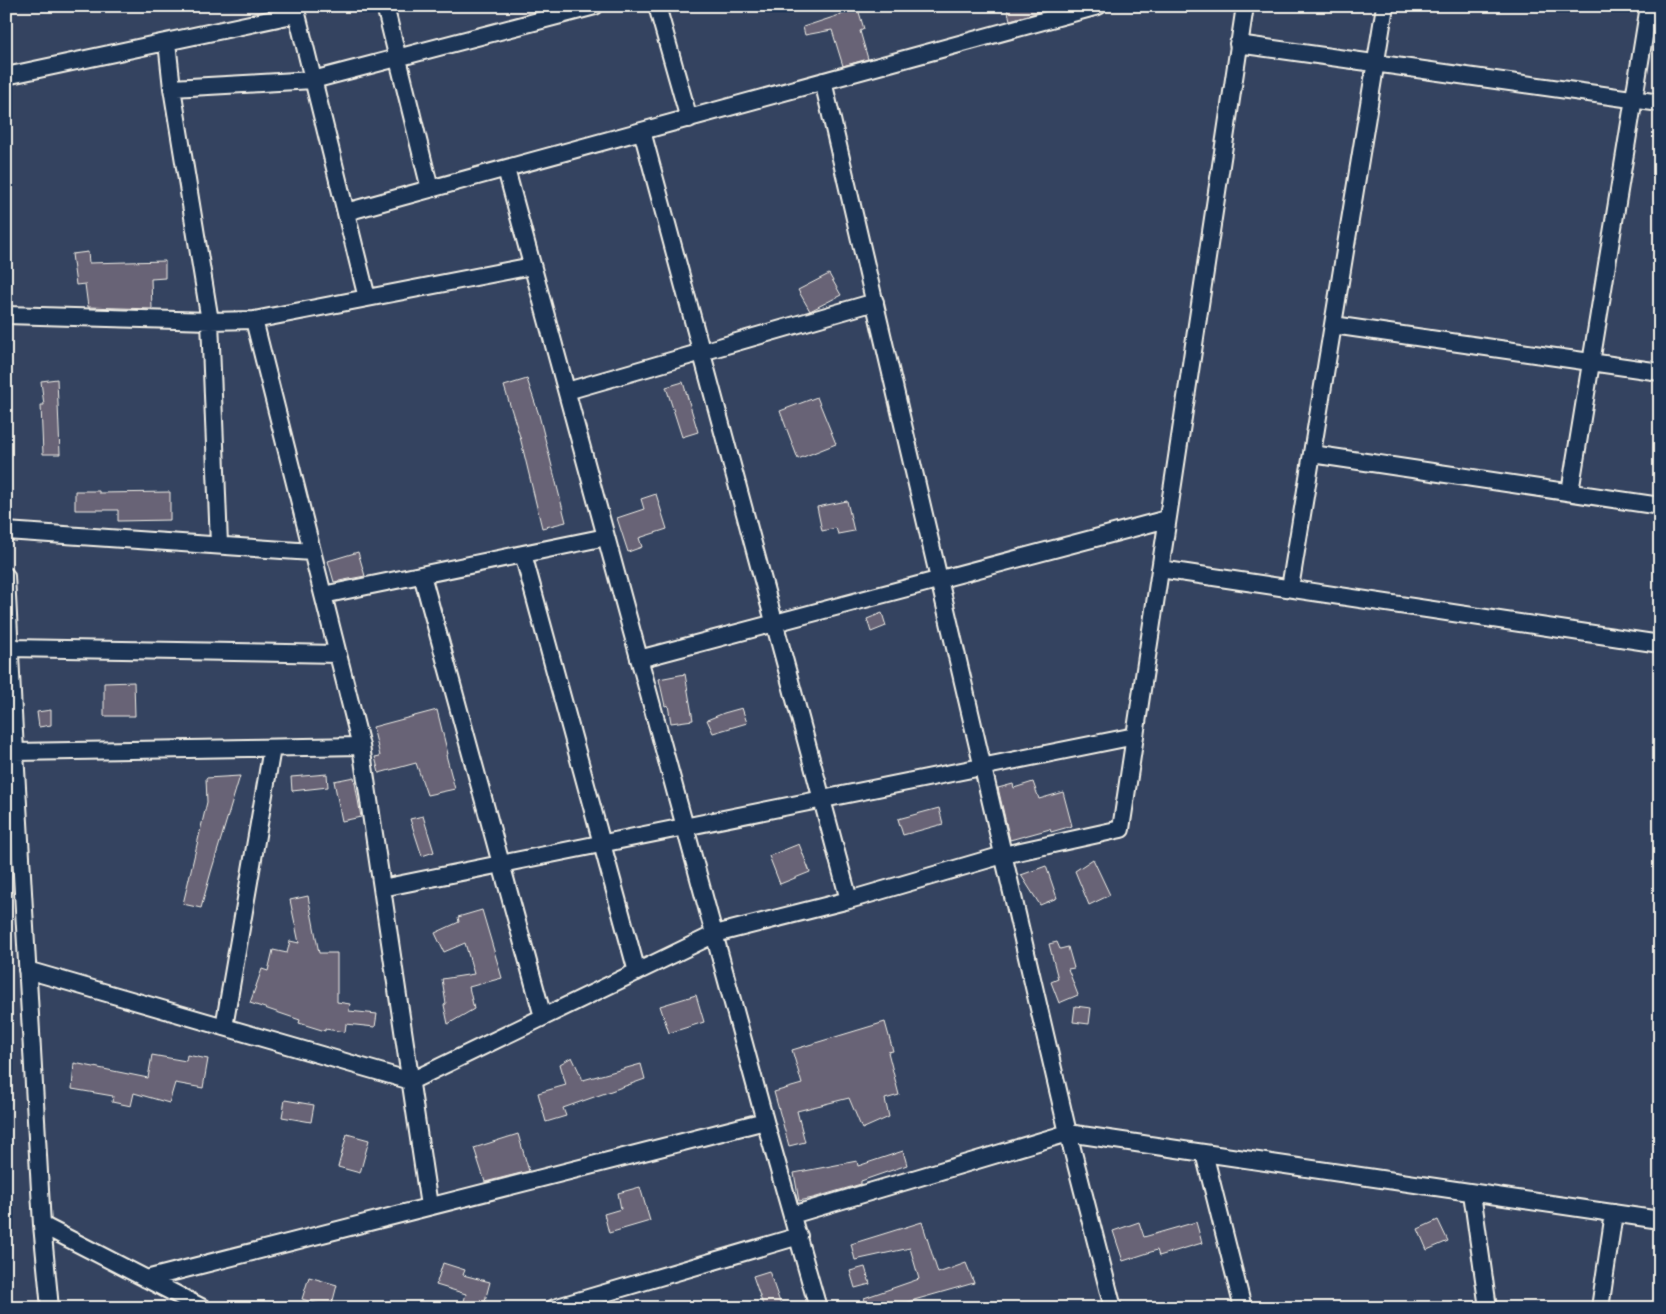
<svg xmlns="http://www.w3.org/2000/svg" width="1666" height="1314" viewBox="0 0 1666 1314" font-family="Kalam,sans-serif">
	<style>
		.building { fill: #686376; stroke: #f4f1e8 }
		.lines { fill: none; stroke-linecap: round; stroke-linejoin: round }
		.minor-casing { stroke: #f4f1e8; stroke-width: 20 }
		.minor { stroke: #1d3557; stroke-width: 16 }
	</style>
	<rect width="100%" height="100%" fill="#344360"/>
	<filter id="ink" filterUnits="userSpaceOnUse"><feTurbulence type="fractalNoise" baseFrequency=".02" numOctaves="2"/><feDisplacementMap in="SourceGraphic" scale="10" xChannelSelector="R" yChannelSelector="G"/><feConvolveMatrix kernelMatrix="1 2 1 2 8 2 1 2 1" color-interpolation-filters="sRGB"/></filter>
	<g filter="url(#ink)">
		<path class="building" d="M1016,6H1057V7L1010,20L1007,8Z
			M858,9L864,29L860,31L868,59L843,66L832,30L805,35L803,27Z
			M88,252L89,263L165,261V278L151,279L152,309L88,307L85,284L76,285L72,254Z
			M829,274L841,295L810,311L798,290Z
			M57,379L60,454H43L41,405H44L41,381Z
			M527,379L539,415L566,522L542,528L520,437L504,386Z
			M683,382L698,432L682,437L666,387Z
			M817,397L836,444L798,459L780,411Z
			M75,491H99V493L170,492V520L118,521V510H75Z
			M656,494L667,529L639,538L642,547L628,552L617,518L644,509L641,499Z
			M847,501L854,531L838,534L836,528L822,531L817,507Z
			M358,552L365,576L334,582L328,561Z
			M882,613L886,626L871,632L867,619Z
			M685,674L693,720L671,723L668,705L665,706L659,679Z
			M134,682L135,716H104V683Z
			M742,708L747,723L713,733L707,720L724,713Z
			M51,710V725L39,727L37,712Z
			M437,710L448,754L446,755L455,789L427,795L416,763L379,773L375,757L380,756L373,727Z
			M327,774L328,787L292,791L291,777Z
			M240,776L211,872L201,908L183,904L207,802L206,778Z
			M354,777L361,817L342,821L334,781Z
			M1033,782L1039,799L1063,792L1072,826L1051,832L1050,829L1010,840L998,788L1013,784L1014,788Z
			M939,808L943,824L903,835L898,819Z
			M423,816L434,852L422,856L410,819Z
			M799,844L810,872L780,884L769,856Z
			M1093,859L1110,895L1089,905L1075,871Z
			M1046,866L1057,898L1040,905L1021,875Z
			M308,896L319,953H337V1002L350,1004L349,1011L377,1014L375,1027L346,1024L345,1032L325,1029V1031L299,1023L300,1020L250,1003L262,969L268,971L273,950L287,953L290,941L299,943L290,900Z
			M482,910L502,978L469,987L474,1009L448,1024L444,1005L446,1004L442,979L474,974L465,943L444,952L435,933L459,922L458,917Z
			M1057,942L1060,949L1068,947L1074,968L1068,969L1078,995L1059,1003L1051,982L1058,979L1049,944Z
			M696,995L704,1022L669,1033L660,1006Z
			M1075,1006L1091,1008L1089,1024L1073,1022Z
			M885,1022L893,1051L888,1052L899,1095L885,1099L889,1117L862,1129L849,1098L797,1111L805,1142L789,1146L774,1092L802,1084L792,1050Z
			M152,1055L186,1061L187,1055L208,1059L203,1088L175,1083L169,1103L134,1093L131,1106L112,1102L113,1096L72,1089L74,1063L148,1078Z
			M572,1057L583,1080L641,1064L645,1079L563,1108L566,1116L546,1122L538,1093L566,1085L560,1064Z
			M285,1100L314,1105L311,1122L282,1117Z
			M347,1134L369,1140L360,1173L338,1167Z
			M518,1134L529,1171L485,1182L474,1148Z
			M903,1151L907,1165L861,1181V1184L813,1198L799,1201L794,1173L857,1161L858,1166Z
			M640,1187L650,1221L609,1233L604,1214L621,1209L618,1193Z
			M1438,1220L1448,1241L1427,1250L1418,1229Z
			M922,1222L938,1273L966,1263L974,1283L886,1308H868L864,1298L919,1279L910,1248L855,1260L851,1244Z
			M1139,1222L1144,1237L1196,1222L1202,1243L1159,1256L1157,1250L1123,1261L1113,1231Z
			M443,1263L465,1270L463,1275L490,1282L483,1308H462L466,1294L436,1285Z
			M865,1267L870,1284L855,1288L850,1271Z
			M769,1271L782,1308H764L753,1276Z
			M309,1277L337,1285L331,1308L302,1299Z"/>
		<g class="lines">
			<g class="minor-casing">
				<path id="minor" d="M295,6L367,298
					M385,6L430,189
					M657,6L689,119
					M167,42L172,88L210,321L219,544
					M1238,44L1660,103
					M6,76L297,14
					M823,81L1068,1133L1113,1308
					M172,88L313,80L595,6
					M642,131L849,900
					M506,169L765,1121L818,1308
					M346,212L1098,6
					M6,315L210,321L254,320L532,266
					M254,320L361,746L429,1206
					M1333,325L1660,372
					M567,391L875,302
					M1312,454L1660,506
					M1570,492L1649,6
					M6,531L312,552
					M523,554L637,972
					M1160,569L1660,644
					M422,575L543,1017
					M6,576L15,752L42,1225L50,1308
					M1290,588L1385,6
					M323,595L606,537
					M10,648L338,654
					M639,659L1167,519
					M15,752L361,746
					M382,888L1135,736
					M27,970L411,1081L715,934L849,900L1003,855L1121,829L1245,6
					M224,1027L272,748
					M1204,1153L1243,1308
					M1472,1193L1488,1308
					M792,1215L1068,1133L1660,1220
					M42,1225L203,1308
					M146,1279L765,1121
					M554,1308L799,1236
					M1600,1308L1614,1213"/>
			</g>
			<use href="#minor" class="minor"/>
		</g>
	</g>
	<rect width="1666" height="1314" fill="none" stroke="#1d3557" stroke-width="25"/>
	<rect x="12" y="12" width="1641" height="1289" fill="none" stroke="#f4f1e8" stroke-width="2" filter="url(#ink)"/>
</svg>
